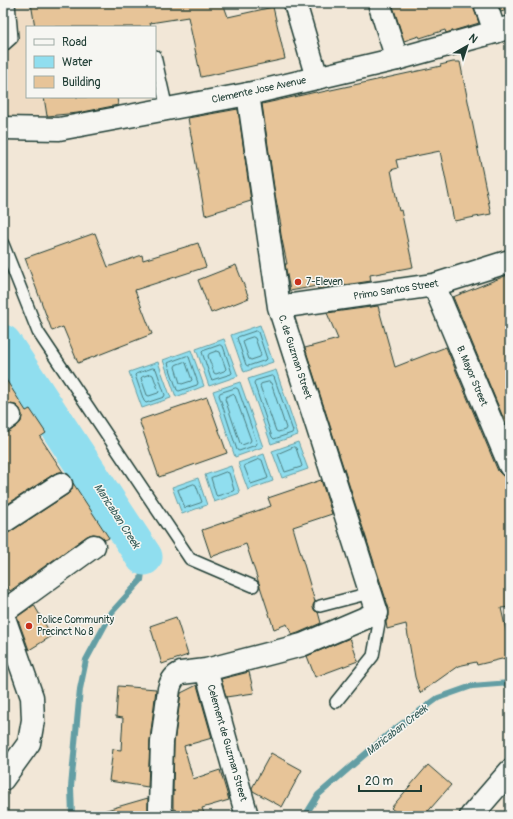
<svg xmlns="http://www.w3.org/2000/svg" width="513" height="819" viewBox="0 0 513 819" font-family="Pangolin,sans-serif">
	<style>
		.built { fill: #efdcc4 }
		.water { fill: #90deef; stroke: #639ea4 }
		.lines { fill: none; stroke-linecap: round; stroke-linejoin: round }
		.shore { stroke: #4c7d7f; stroke-width: 1 }
		.stream { stroke: #639ea4; stroke-width: 6 }
		.river { stroke: #90deef; stroke-width: 37 }
		.building { fill: #e7c498; stroke: #1f3d34 }
		.lane-casing { stroke: #1f3d34; stroke-width: 14 }
		.street-casing { stroke: #1f3d34; stroke-width: 25 }
		.secondary-casing { stroke: #1f3d34; stroke-width: 25 }
		.lane { stroke: #f6f6f2; stroke-width: 11 }
		.street { stroke: #f6f6f2; stroke-width: 22 }
		.secondary { stroke: #f6f6f2; stroke-width: 22 }
		.poi-dot { fill: #c8321e; stroke: #f6f6f2; stroke-width: 1.5 }
		.labels { text-anchor: middle; dominant-baseline: central; stroke-width: 3; stroke-linejoin: round; paint-order: stroke }
		.street-label { font-size: 10px; fill: #1f3d34; stroke: #f6f6f2 }
		.poi-label { font-size: 10px; fill: #1f3d34; stroke: #f6f6f2; text-anchor: start }
		.water-label { font-size: 11px; font-style: italic; fill: #365d59; stroke: #f6f6f2 }
	</style>
	<rect width="100%" height="100%" fill="#f2e7d7"/>
	<filter id="ink" filterUnits="userSpaceOnUse"><feTurbulence type="fractalNoise" baseFrequency=".025" numOctaves="2"/><feDisplacementMap in="SourceGraphic" scale="8" xChannelSelector="R" yChannelSelector="G"/><feConvolveMatrix kernelMatrix="1 2 1 2 8 2 1 2 1" color-interpolation-filters="sRGB"/></filter>
	<g filter="url(#ink)">
		<path class="built" d="M3,3H31L35,27H27V97H44L47,116L3,117Z"/>
		<path class="water" d="M260,325L273,362L244,372L231,335Z
			M224,339L238,376L209,386L196,349Z
			M191,350L204,386L176,397L163,360Z
			M158,362L171,398L142,408L129,372Z
			M276,370L298,435L271,444L248,379Z
			M240,382L263,447L235,457L213,391Z
			M298,442L308,469L282,478L272,451Z
			M264,454L273,481L248,490L238,463Z
			M231,466L240,493L214,502L205,475Z
			M198,478L207,505L182,514L172,487Z"/>
		<g class="lines">
			<path class="shore" d="M256,331L258,332L267,359L266,360L248,366L246,365L237,338L238,337Z
				M253,337L255,338L261,355L260,357L251,360L249,359L243,342L244,340Z
				M220,345L223,346L232,373L231,374L212,380L211,379L202,352L203,351Z
				M217,351L220,352L226,369L224,371L216,374L214,373L208,356L209,354Z
				M187,356L189,357L198,383L197,385L179,391L177,390L168,363L170,362Z
				M184,362L186,363L192,380L191,381L182,384L180,383L175,367L176,365Z
				M153,368L156,369L165,395L164,397L146,403L144,401L135,375L136,374Z
				M151,374L153,375L159,392L158,393L149,396L147,395L141,378L142,377Z
				M272,376L274,377L293,431L292,433L274,439L272,437L254,383L255,381Z
				M269,382L271,383L286,428L285,430L278,432L276,431L260,386L261,384Z
				M236,388L238,389L257,443L256,445L239,451L237,450L219,395L220,393Z
				M233,394L235,396L251,440L250,442L242,445L240,443L225,399L226,397Z
				M294,447L296,448L302,466L301,467L285,472L278,454Z
				M260,459L262,460L268,478L266,479L251,484L244,466Z
				M226,472L229,473L234,490L233,491L217,496L216,495L211,478Z
				M194,484L196,485L202,502L200,503L185,508L178,490Z"/>
			<path class="stream" d="M72,816L71,787L80,689L86,660L112,612L141,580L144,557
				M305,816L318,795L392,731L438,698L472,686L510,683
				M507,816L510,812"/>
			<path class="river" d="M3,343L144,557"/>
		</g>
		<path class="building" d="M31,3H223L228,17L273,7L285,59L201,77L188,17L150,23L151,27H35Z
			M392,3H473V7L479,23L446,33L445,30L420,38L419,36L404,41Z
			M498,3H510V9L501,12Z
			M453,62H460L491,214L454,221L440,151L396,160L398,168L391,170L399,211L401,210L413,267L370,275L371,281L318,289L317,286L290,291L285,264H287L281,235L280,227L281,226L275,194L262,104L316,92L317,93L441,66L440,65Z
			M44,97H117L118,105L78,113L47,116Z
			M238,109L251,201L205,215L188,118Z
			M95,233L108,267L142,255L143,260L198,243L206,267L135,290L152,334L78,363L63,327L52,331L25,258Z
			M236,265L249,298L211,313L198,280Z
			M510,274V434L453,297Z
			M378,306L395,367L446,347L498,471L503,476L510,478V607L501,608L510,648V657L477,665L476,662L458,666L420,693L415,677L406,624L387,629L386,622L389,616V609L305,348L338,339L327,313Z
			M3,375L26,411L30,409L46,433L40,437L63,472H60L54,474L3,507V433L10,431L17,426L21,422L22,415L20,409L16,405L9,404L3,406Z
			M207,397L227,453L159,477L139,420Z
			M321,480L332,514L293,527L315,602L313,605V608L315,611L318,612L321,623L298,633L292,635L287,624L274,629L246,544L211,557L202,530L271,506L268,498Z
			M73,483L109,538L105,540L99,535L93,534L87,536L10,591L3,581V534L10,532L68,494L72,489Z
			M34,605L52,636L29,650L17,617Z
			M176,617L188,655L162,664L150,626Z
			M350,638L358,661L315,677L307,656Z
			M249,672L254,693L226,697L221,679Z
			M197,685L212,738L184,746L193,779L220,770L229,800L202,808L205,816H178L175,809L173,810V791H175H173L174,743L181,693Z
			M118,686L156,689L150,740L148,787L109,781L113,749L121,750L123,718L116,717Z
			M271,753L302,770L282,807L253,791L252,788Z
			M428,765L451,785L424,816H400L391,808Z
			M148,798V808L149,816H103V811Z"/>
		<g class="lines">
			<g class="lane-casing">
				<path id="lane" d="M3,46L12,38L9,3
					M155,56L167,109
					M3,244L38,332L190,559L253,586
					M320,606L370,593
					M336,702L373,656L379,623L377,613"/>
			</g>
			<g class="street-casing">
				<path id="street" d="M295,3L317,78
					M379,3L397,59
					M485,3L495,32
					M434,285L510,466
					M279,307L434,285L510,261
					M3,421L10,416
					M3,522L61,484
					M3,612L94,546
					M206,670L247,816
					M162,816L160,808L162,742L169,689C171,681 174,676 181,673L206,670L302,645L377,613L279,307L248,94
					M471,816L510,771"/>
			</g>
			<g class="secondary-casing">
				<path id="secondary" d="M3,128L59,129L248,94L397,59L495,32L510,27
					M3,615L32,697L33,720L29,743L3,779"/>
			</g>
			<use href="#lane" class="lane"/>
			<use href="#street" class="street"/>
			<use href="#secondary" class="secondary"/>
		</g>
	</g>
	<g class="poi-dot">
		<circle cx="298" cy="282" r="4"/>
		<circle cx="29" cy="626" r="4"/>
	</g>
	<g class="labels">
		<g class="street-label">
			<text transform="translate(259 90) rotate(-12)">Clemente Jose Avenue</text>
			<text transform="translate(396 290) rotate(-9)">Primo Santos Street</text>
			<text transform="translate(295 357) rotate(72)">C. de Guzman Street</text>
			<text transform="translate(472 376) rotate(67)">B. Mayor Street</text>
			<text transform="translate(227 743) rotate(74)">Celement de Guzman Street</text>
		</g>
		<g class="poi-label">
			<text x="306" y="282">7-Eleven</text>
			<text x="37" y="620">Police Community<tspan x="37" dy="12">Precinct № 8</tspan></text>
		</g>
		<g class="water-label">
			<text transform="translate(117 516) rotate(57)">Maricaban Creek</text>
			<text transform="translate(397 730) rotate(-38)">Maricaban Creek</text>
		</g>
	</g>
	<rect width="513" height="819" fill="none" stroke="#f6f6f2" stroke-width="16"/>
	<rect x="8" y="8" width="497" height="803" fill="none" stroke="#1f3d34" stroke-width="1.5" filter="url(#ink)"/>
	<rect x="26" y="26" width="130" height="72" fill="#f6f6f2" stroke="#a0aca6"/>
	<rect x="34" y="39" width="20" height="6" fill="#f6f6f2" stroke="#a0aca6"/>
	<text x="62" y="46" font-size="12" fill="#1f3d34">Road</text>
	<rect x="34" y="56" width="20" height="12" fill="#90deef" stroke="#a0aca6"/>
	<text x="62" y="66" font-size="12" fill="#1f3d34">Water</text>
	<rect x="34" y="76" width="20" height="12" fill="#e7c498" stroke="#a0aca6"/>
	<text x="62" y="86" font-size="12" fill="#1f3d34">Building</text>
	<g transform="translate(467 46) rotate(39)" stroke="#f6f6f2" stroke-width="3" paint-order="stroke">
	<path d="M0-3L7 15L0 10L-7 15Z" fill="#1f3d34"/>
	<text y="-6" font-size="11" font-weight="bold" text-anchor="middle" fill="#1f3d34">N</text>
	</g>
	<path d="M359 785v6h62v-6" fill="none" stroke="#1f3d34" stroke-width="2"/>
	<text x="365" y="785" font-size="12" fill="#1f3d34" stroke="#f6f6f2" stroke-width="3" paint-order="stroke">20 m</text>
</svg>
